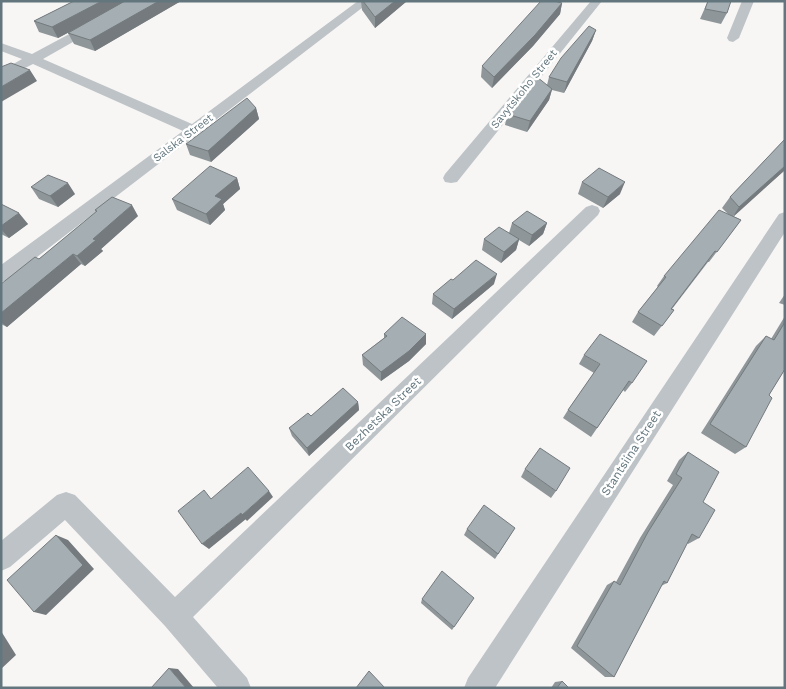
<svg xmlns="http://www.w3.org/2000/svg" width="786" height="689" viewBox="0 0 786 689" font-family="'Work Sans',sans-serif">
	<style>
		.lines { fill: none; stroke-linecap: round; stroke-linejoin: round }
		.street { fill: #bdc3c6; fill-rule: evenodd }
		.wall { fill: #8e969a }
		.shaded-wall { fill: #747a7d }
		.building { fill: #a5afb3; stroke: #747a7d }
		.labels { text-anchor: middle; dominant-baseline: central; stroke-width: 5; stroke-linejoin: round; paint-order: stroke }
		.far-street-label { font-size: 11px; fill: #63767e; stroke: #fff }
		.street-label { font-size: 12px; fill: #63767e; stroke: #fff }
	</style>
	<rect width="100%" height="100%" fill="#f7f6f4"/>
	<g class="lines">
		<path class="street" d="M131,1H145L43,59L192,124L358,1H371L7,280L1,282V265L183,131L33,64L1,80V71L22,59L1,51V43L32,54Z
			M591,1H602L457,182L451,183L445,182L443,178L445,174Z
			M742,1H754L739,38L733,42L729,41L727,38Z
			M592,205L598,207L600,211L598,215L193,617L247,678L251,688H218L165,626L65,520L10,567L1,571V541L57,495L66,492L75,495L175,597L586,207Z
			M785,212V232L495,688H464L468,678L779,214Z"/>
	</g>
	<path class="wall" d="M74,1H181L95,51L74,44L68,33L89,22L58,38L39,32L34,21Z
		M361,1H407L375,28L362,10Z
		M708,1L727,13L721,24L700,19Z
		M562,3L560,14L533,46L492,88L481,77L482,66Z
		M596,30L592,41L564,93L552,90L549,100L527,132L505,125L507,114L547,85L549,77Z
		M256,108L259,119L211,162L190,155L186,144Z
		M785,139V170L733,216L741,220L709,262H708L672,309L674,310L654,336L632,322L638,312L658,287L657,286L664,276L728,214L722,208L730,197Z
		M237,178L240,189L223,204L225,210L210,225L177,210L172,199Z
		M582,182L620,194L603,208L578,194Z
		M31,187L75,194L58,207L39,199Z
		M1,204L28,224L9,238L1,234Z
		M95,210L138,216L101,249L103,251L85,266L81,264L7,327L1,324V284L39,259L96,212Z
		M512,223H547L543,234L529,246L519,240L516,250L501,263L482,250L484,239L509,233Z
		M453,280L494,284L452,319L432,304L433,294Z
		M785,294V305L779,303Z
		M785,316V369L769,395L746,447L735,454L701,433L756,346L766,336L771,339Z
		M384,334H426V344L409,361L381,381L363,365L362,355L384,338Z
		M584,355L632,383L625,392L623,390L591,437L563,418L568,410L594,373L579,364Z
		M358,402L359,410L309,456L292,436L289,428L311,416Z
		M688,452L703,502L699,538L688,544L687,543L667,583L661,586L614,677H605L571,648L607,585L614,581L616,582L640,538L673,485L667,481L679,460Z
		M525,469L556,491L551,498L521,477Z
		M515,528L495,559L464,535L467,529Z
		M422,599L454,627L452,630L421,603Z
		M562,681L569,688H551L555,682Z"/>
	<path class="shaded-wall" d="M102,1H127L58,38L52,27Z
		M159,1H181L95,51L90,40Z
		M395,1H407L375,28V17Z
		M562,3L560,14L533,46L492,88L494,77Z
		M596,30L592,41L564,93L567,82Z
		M30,70L37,81L1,102V87Z
		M552,89L549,100L527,132L530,121Z
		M256,108L259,119L211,162L208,151Z
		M785,166V170L732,218L739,207Z
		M237,178L240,189L223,204L225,210L210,225L206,214L215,196Z
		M625,182L620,194L603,208L608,197Z
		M68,183L75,194L58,207L50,196Z
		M132,205L138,216L101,249L103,251L85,266L77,256L93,239Z
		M19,213L28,224L9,238L1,229V226Z
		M547,223L543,234L529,246L532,235Z
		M519,239L516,250L501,263L504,252Z
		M73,254L81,264L7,327L1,322V313Z
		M497,274L494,284L452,319L454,309Z
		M426,334V344L409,361L381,381V372Z
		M358,402L359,410L309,456L307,448Z
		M269,491L273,497L247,521L242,515Z
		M241,513L246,519L209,549L202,544Z
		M56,535L68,540L94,569L46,615L34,612Z
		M1,631L16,655L1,669Z
		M169,668L178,669L194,688H186Z"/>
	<path class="building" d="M74,1H102L52,27L34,21Z
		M125,1H159L90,40L68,33Z
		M363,1H395L375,17Z
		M541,1H554L562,3L535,35L494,77L482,66Z
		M708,1H731L727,13L705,9Z
		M589,26L596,30L567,82L549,77L561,58Z
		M11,63L30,70L1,87V67Z
		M537,77L552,89L530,121L507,114Z
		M247,98L256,108L208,151L186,144Z
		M785,139V166L739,207L730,197Z
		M210,166L237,178L215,196L222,199L206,214L172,199Z
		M599,168L625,182L608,197L582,182Z
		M48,175L68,183L50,196L31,187Z
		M112,197L132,205L93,239L96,240L77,256L73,254L1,313V284L35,257L39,259L97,211L95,210Z
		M1,204L19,213L1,226Z
		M719,210L741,220L717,252L715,251L671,309L674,310L662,326L638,312L666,277L664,276Z
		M527,211L547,223L532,235L512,223Z
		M499,227L519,239L504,252L484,239Z
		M476,260L497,274L454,309L433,294L451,279L453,280Z
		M402,317L426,334L409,351L381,372L362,355L387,336L384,334Z
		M785,322V369L769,395L772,398L746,447L710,424L766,336L774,340Z
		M600,334L647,361L632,383L629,381L597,428L568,410L600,364L584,355Z
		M343,388L358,402L307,448L289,428L308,413L311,416Z
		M540,448L570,468L556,491L525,469Z
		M688,452L719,472L703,502L715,510L699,538L692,534L667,583L664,581L614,677L577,646L614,581L620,585L648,532L682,478L676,474Z
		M248,467L269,491L242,515L241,513L202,544L178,511L204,490L211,499Z
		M484,505L515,528L498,554L467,529Z
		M56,535L83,565L34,612L7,580Z
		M442,571L474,598L454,627L422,599Z
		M169,668L186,688H151Z
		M369,671L385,688H356Z
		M562,681L569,688H557Z"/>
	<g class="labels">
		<g class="far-street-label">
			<text transform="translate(524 89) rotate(-51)">Savytskoho Street</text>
			<text transform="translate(183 138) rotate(-37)">Salska Street</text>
		</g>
		<g class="street-label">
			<text transform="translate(383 414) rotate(-44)">Bezhetska Street</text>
			<text transform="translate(631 453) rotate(-57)">Stantsiina Street</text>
		</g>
	</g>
	<rect width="786" height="689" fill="none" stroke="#63767e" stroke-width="5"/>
</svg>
